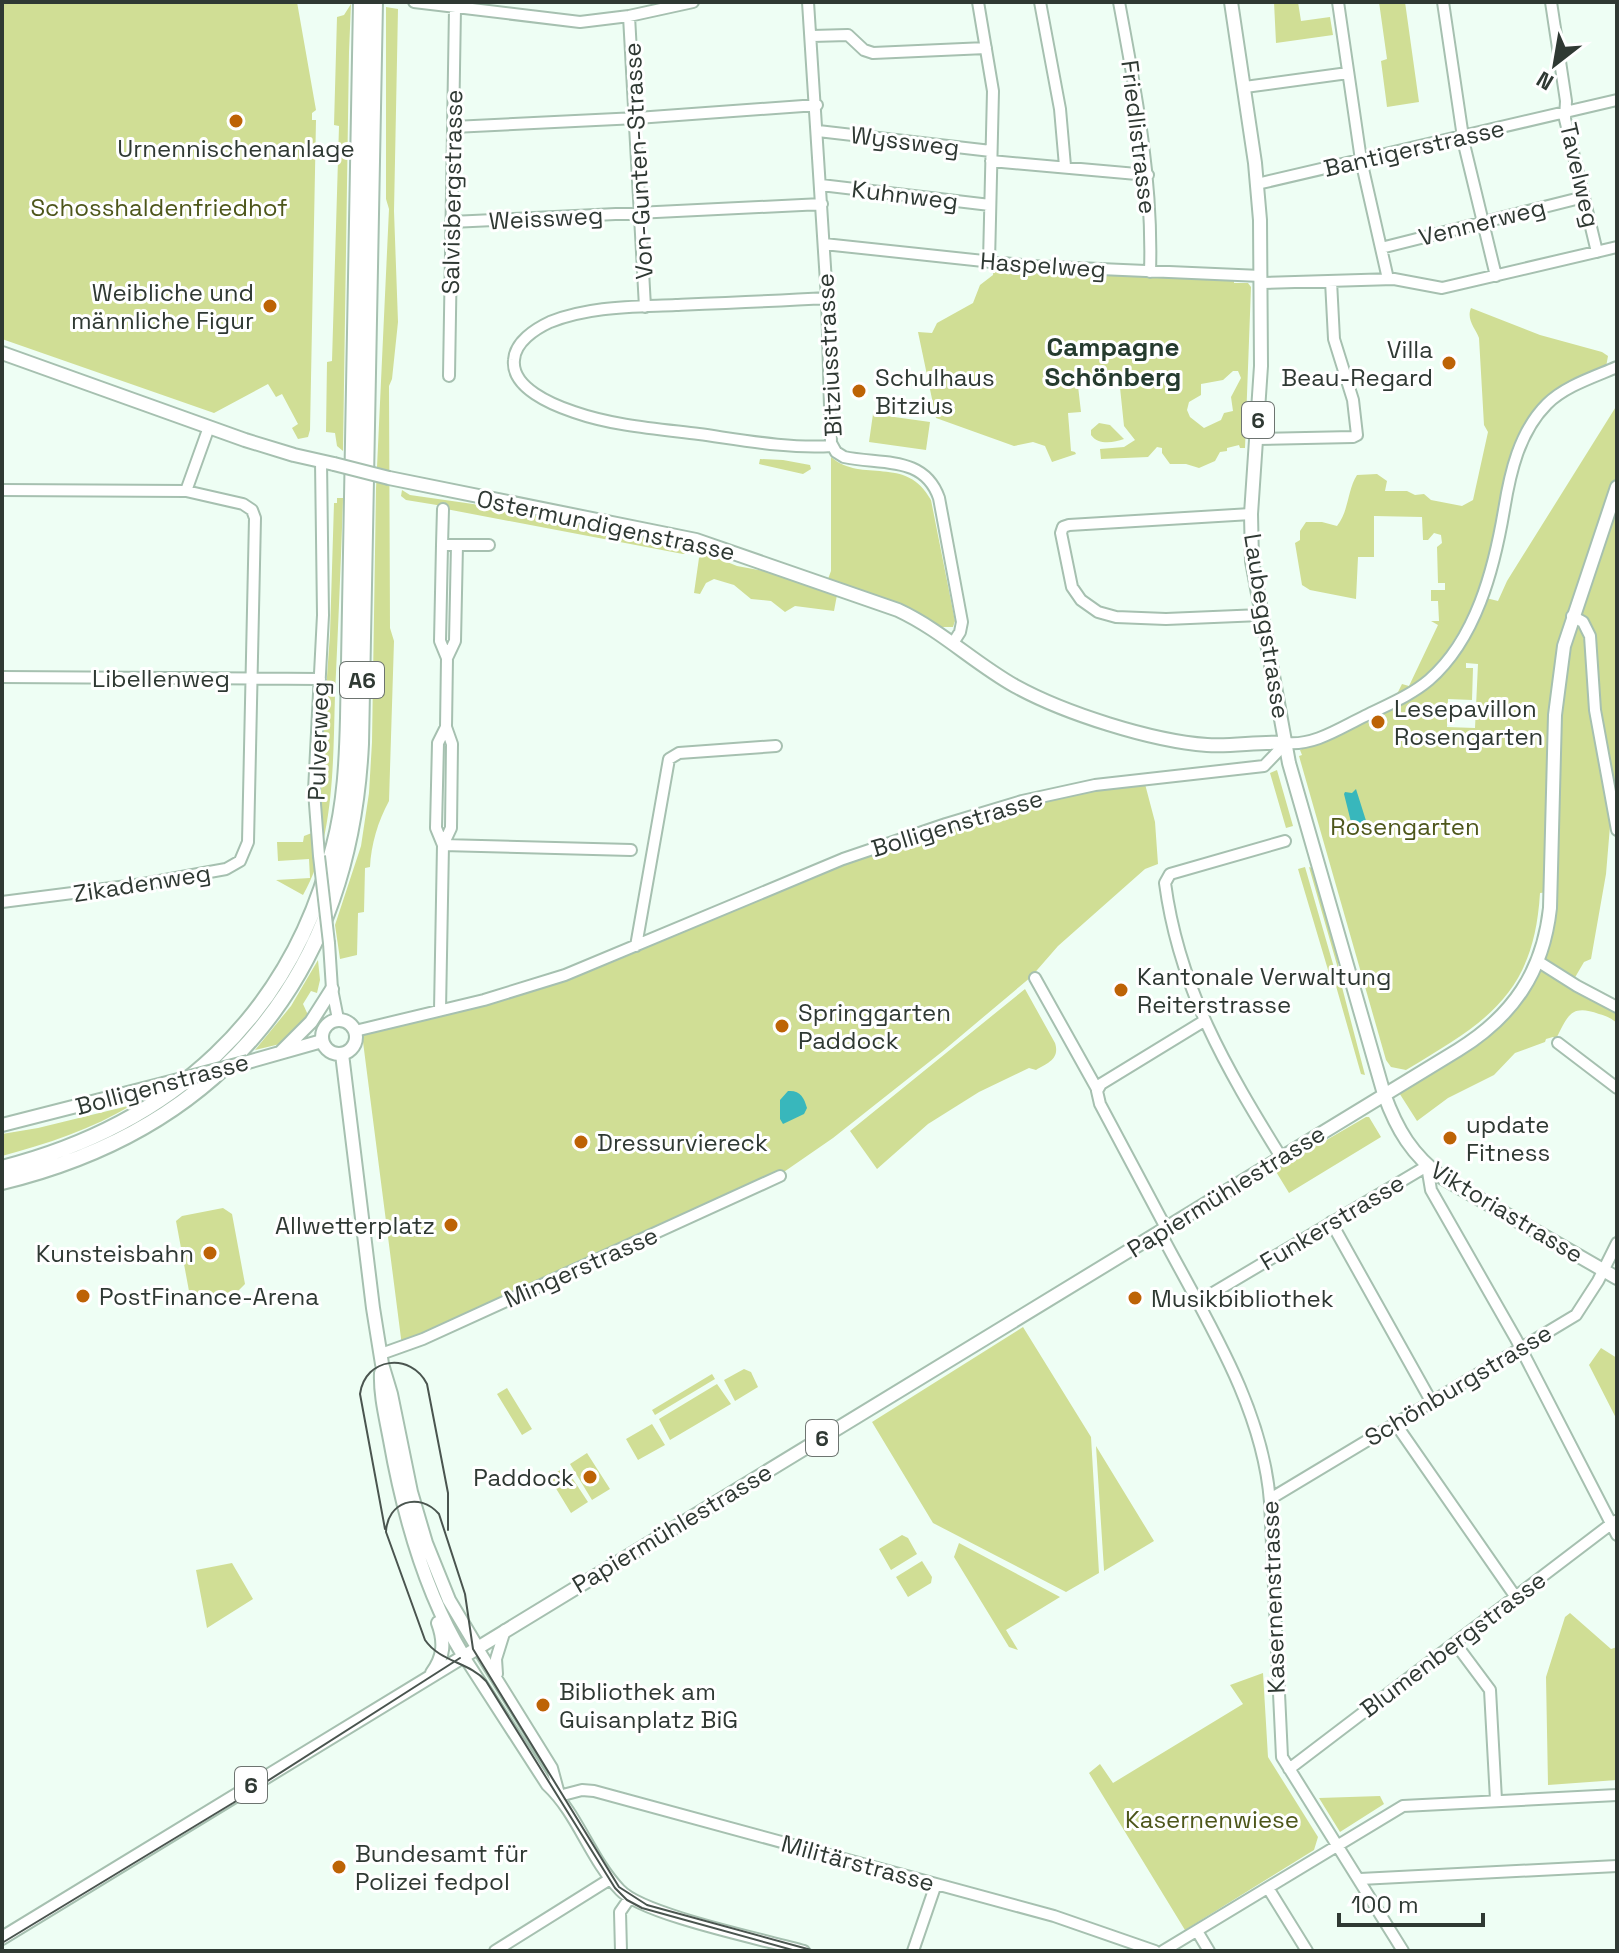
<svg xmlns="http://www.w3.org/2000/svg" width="1619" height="1953" viewBox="0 0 1619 1953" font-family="'Space Grotesk',sans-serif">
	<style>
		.green { fill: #d0de95; fill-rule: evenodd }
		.water { fill: #38b7bc }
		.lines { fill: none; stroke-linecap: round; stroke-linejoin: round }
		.minor-casing { stroke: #a6c0b0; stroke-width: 14 }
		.major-casing { stroke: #a6c0b0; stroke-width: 16 }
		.highway-casing { stroke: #a6c0b0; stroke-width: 18 }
		.minor { stroke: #fff; stroke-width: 10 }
		.major { stroke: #fff; stroke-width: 12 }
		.highway { stroke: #fff; stroke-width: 14 }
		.tram { stroke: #4a554f; stroke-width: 2 }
		.minor-bridge-casing { stroke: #a6c0b0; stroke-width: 14; stroke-linecap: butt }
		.major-bridge-casing { stroke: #a6c0b0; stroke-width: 16; stroke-linecap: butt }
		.minor-bridge { stroke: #fff; stroke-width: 10 }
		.major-bridge { stroke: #fff; stroke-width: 12 }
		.poi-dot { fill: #bd6305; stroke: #fff; stroke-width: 3 }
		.labels { text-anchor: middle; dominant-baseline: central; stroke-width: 6; stroke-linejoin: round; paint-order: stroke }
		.shield { fill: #fff; stroke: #6d7470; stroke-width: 2 }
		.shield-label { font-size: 22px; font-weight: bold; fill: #2f3933 }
		.street-label { font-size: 24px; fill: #2f3933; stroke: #fff }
		.poi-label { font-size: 24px; fill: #2f3933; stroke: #fff; text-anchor: start }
		.park-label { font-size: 24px; fill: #4d561a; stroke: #fff }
		.neighbourhood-label { font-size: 26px; font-weight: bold; fill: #253b2e; stroke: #fff }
	</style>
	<rect width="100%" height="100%" fill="#eefef4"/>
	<path class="green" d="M2,2H297L316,110L312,113V120H316L310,430L308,437L298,439L292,428L298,424L282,394L276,397L268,384L214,413L2,339Z
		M1274,2H1298L1301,21L1330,17L1333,35L1276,43Z
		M1379,2H1405L1419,102L1387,107L1381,61L1387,59Z
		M351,4L349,52L343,451L337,446L335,433L326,432L327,362L332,361L339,126L334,125L337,17L344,15Z
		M386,7L398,9L394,211L398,322L392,379L389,386L390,628L394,641L389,801C378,821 371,845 370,867L365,868L364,912L358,913L357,955L340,959L335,925L361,846L369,793L372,742L376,489L389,209L386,199Z
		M994,267L1126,276L1234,280V283H1248L1251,287L1245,448H1240L1239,445L1227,448V451L1220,452L1215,461L1199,468L1186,464H1170L1162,453V448L1157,447L1148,457L1101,459L1100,449L1124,447L1135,440L1124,426L1119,378L1085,381V385L1078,386L1081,412L1068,413L1071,451L1075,452L1076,454L1052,462L1045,446L1033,442L1014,446L936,418L918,332L932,333L937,323L973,303L980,285L993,275ZM1233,371H1238L1241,378L1231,397L1233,411L1224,413L1221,420L1204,428L1190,417L1187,410L1189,402L1201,395V384L1223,380Z
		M1471,308L1540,335L1602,352L1608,356L1606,367L1552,395L1516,446L1491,555L1473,610L1433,673L1395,698L1402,684L1409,686L1438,625L1431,621H1439L1438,601H1431V590H1445V583H1438L1437,547L1442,543L1441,535L1434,533L1428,540H1423L1422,517L1374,516V557H1358L1356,599L1310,590L1302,585L1295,543L1300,540V531L1306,522H1322L1337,526C1349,511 1347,491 1357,475L1377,474L1387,481L1385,491H1407L1415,495L1424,494L1431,500L1462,506L1473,500L1488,432L1484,425L1479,338C1476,329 1466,320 1471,308Z
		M1617,405V822L1610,826L1606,874L1591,959L1584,962L1570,986L1617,1011V1023C1611,1018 1606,1016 1599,1014C1571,1004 1568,1015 1556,1039L1553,1037L1546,1039L1545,1042L1515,1053L1494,1075L1448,1098L1417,1121L1396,1088L1476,1039L1529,981L1550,892L1540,893C1534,995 1486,1022 1406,1070L1391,1067L1386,1060L1299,756L1302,755L1300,750L1390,707L1426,686L1486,598L1498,601L1507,581ZM1466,663L1478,664L1475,728L1447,727L1448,699L1472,700L1473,668H1466Z
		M873,414L930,422L926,450L869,442Z
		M1099,423L1110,425L1124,439C1113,443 1098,445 1091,435V430Z
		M831,457C862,484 906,454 931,500L955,621L953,627H940L900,605L828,579L831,571Z
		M760,459L783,460L810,465L811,469L803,474L759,464Z
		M402,490L410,495L473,504L696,547V552L683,554L446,509L443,506L406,500L401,496Z
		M337,498H343C341,564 338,629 335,695C333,757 335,840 303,895L276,880L310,878L309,859L278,861L277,842H303L304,836L322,829L319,790L330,634L334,503H337Z
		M705,553L737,566L769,572L837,595L834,611L795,606L785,612L771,601L751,599L734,585L714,579L706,583L700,594L694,593L699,558Z
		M1277,770L1293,826L1286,828L1270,773Z
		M1145,784L1155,822L1158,864L1145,869L1058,946L1031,977L943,1051L833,1138L778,1176L402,1346L362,1034C431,1017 501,1004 567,980C660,945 749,900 841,864C939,826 1041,796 1145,784Z
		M1305,867L1335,971L1331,980L1298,869Z
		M1309,867L1312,868L1337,957L1342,987L1365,1075L1361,1074L1336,986L1339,972Z
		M318,960L320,980L317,993L311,991L303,1004L308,1015L280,1044L255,1050L291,1006Z
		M1025,989L1055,1043C1060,1059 1048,1063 1036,1070L1029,1068L979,1092L928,1124L877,1169L850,1131Z
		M132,1105C92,1129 47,1144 2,1156V1134L38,1128Z
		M1366,1117H1369L1381,1137L1289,1193L1275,1170Z
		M223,1208L232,1214L245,1284L238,1291L195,1298L189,1291L176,1221L182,1216Z
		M1023,1327L1091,1437L1099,1573L1066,1592L933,1523L872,1422Z
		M1601,1348L1617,1358V1420L1589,1365Z
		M744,1369L751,1372L758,1387L735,1401L724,1380Z
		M712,1374L715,1379L655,1415L652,1410Z
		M717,1384L731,1404L670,1440L659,1419Z
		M507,1388L532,1429L522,1435L497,1394Z
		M652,1424L665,1445L638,1460L626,1439Z
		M1096,1446L1154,1541L1104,1571V1570Z
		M587,1453L610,1489L592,1500L570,1464Z
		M565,1467L588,1502L571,1513L549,1477Z
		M902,1535L908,1538L917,1554L891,1570L879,1549Z
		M959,1543L1060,1597L1006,1630L1018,1650L1009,1647L954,1557Z
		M922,1561L932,1577L931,1583L908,1597L896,1577Z
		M232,1563L253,1599L207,1628L196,1570Z
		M1570,1613L1611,1649L1617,1647V1780L1548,1785L1546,1677L1565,1617Z
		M1263,1673L1268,1757L1318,1837L1314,1850L1185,1930L1089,1773L1100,1764L1113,1783L1243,1704L1230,1685Z
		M1380,1796L1384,1804L1340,1832L1319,1798Z"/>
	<path class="water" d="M1356,789L1368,827L1353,830L1344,794L1345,792L1352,793Z
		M788,1091C800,1090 804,1097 807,1108L804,1114L783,1124L780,1119V1100Z"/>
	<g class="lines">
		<g class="minor-casing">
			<path id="minor" d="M414,2L580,22L629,16L693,2
				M808,2L827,298L831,443L836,452L844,457C881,465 924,455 939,498L962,622L960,632L953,643
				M978,2L993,91L989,262
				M1040,2L1060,109L1065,166
				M1119,2C1136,93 1153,179 1150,272
				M1338,2L1361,160L1388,279
				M1443,2L1464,144L1496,276
				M1551,2L1566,101L1565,119L1597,252
				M629,16L645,307
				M812,36L848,35L864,50L873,53L986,48
				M1245,87L1348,73
				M453,127L637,118L817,105
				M818,131L991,151
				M991,161L1148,175
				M1257,184L1617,100
				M821,185L990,205
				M451,222L822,204
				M824,244L1031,266L1261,276
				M1381,248L1584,197
				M1262,283L1394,279L1442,288L1617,247
				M827,298C777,301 726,303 676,305C634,307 590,306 550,322C535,329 515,342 514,360C511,388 553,405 574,412C614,426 658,429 699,434C742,440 789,449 832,446
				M449,376L455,8
				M1257,439L1353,437L1357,435L1353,400L1334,339L1331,281
				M2,490L186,491L243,504L252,510L255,518L248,842L240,861L226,869L143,884L2,902
				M186,491L209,427
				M443,509L442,545H489
				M1251,514L1069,525L1063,527L1061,533L1072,587L1081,600L1098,612L1116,617L1166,619L1261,615
				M1572,616L1583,622L1590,636L1595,710L1617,830
				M447,658L455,641L457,545
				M2,677L320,679
				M443,845L631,850
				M443,845L436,828L438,743L446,727
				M319,856L314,791L323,615L321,461
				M329,943L332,989L338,1019
				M636,946L669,759L679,753L776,746
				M1539,962L1577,986L1617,1007
				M1035,978L1097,1089
				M440,1010L443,845L451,828L452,744L446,727L447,658L440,641L442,545
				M355,1031L484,1000L565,975L843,859L946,824L1022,801L1095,785L1264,766L1286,743C1314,746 1340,728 1365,716C1387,705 1410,696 1429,680C1476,639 1494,569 1504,510C1510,473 1519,432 1547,404C1565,386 1594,377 1617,367
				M1558,1043L1617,1088
				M1281,1157C1226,1068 1179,988 1165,883L1170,874L1285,841
				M1331,1222L1431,1401
				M1166,1228L1100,1104L1097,1091L1101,1084L1204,1021
				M1160,1232C1204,1316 1263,1406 1270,1502L1282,1757L1403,1951
				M1196,1303L1427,1166L1431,1190L1516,1339L1617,1535
				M381,1354L423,1339L780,1176
				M1395,1423L1515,1596
				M1270,1499L1576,1315L1598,1281L1617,1243
				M1455,1643L1490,1690L1496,1800
				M477,1647L552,1768L559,1794
				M463,1655L547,1785C578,1814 590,1859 620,1890C643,1915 766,1940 804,1951
				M497,1674L496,1659L505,1630
				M1289,1769L1615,1521
				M559,1796L582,1790L594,1791L1054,1916L1155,1951
				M1360,1879L1617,1866
				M1268,1888L1307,1951
				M1197,1931L1209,1951
				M495,1951L610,1879
				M621,1951L620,1912L629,1899
				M913,1951L936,1884
				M1163,1951L1403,1806L1617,1795"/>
		</g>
		<g class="major-casing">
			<path id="major" d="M1231,2L1255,163L1260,220L1261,366L1251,514L1252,561L1289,763L1384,1094C1397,1130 1412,1155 1443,1178L1617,1278
				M2,353L245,440L294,455L334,464
				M389,478L696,540L898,610C941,630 974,663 1015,686C1064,713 1151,741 1207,745C1233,747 1259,741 1286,743
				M322 1037a17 17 0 1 1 34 0a17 17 0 1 1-34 0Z
				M281,1052L311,1022L332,989
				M342,1054L373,1308L382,1364L391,1394L411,1492L426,1543L449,1600L477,1647
				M248,1062L322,1041
				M2,1125L163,1084
				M381,1373C380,1395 386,1418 390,1440C403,1513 424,1591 463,1655
				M432,1673C444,1657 445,1642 438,1623
				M2,1938L1458,1050C1513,1016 1543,972 1550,908L1555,715L1564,646L1617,487"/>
		</g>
		<g class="highway-casing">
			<path id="highway" d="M2,1168C171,1125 292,1017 334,845C345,803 347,760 348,718L361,2
				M2,1182C225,1128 350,971 361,744L375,2"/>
		</g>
		<use href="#minor" class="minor"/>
		<use href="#major" class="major"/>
		<use href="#highway" class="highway"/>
		<path class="tram" d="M385,1529L360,1394C365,1357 411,1352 427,1384L448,1493V1530
			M2,1943L233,1803L460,1658
			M796,1951L642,1908L627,1900L615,1888L486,1681C469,1662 440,1662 425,1640L386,1532C387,1502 419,1491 439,1514L465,1594L473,1649L619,1887L647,1905L815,1951"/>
		<g class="minor-bridge-casing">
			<path id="minor-bridge" d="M319,856L329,943"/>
		</g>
		<g class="major-bridge-casing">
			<path id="major-bridge" d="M334,464L389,478
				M163,1084L248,1062"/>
		</g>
		<use href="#minor-bridge" class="minor-bridge"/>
		<use href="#major-bridge" class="major-bridge"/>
	</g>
	<g class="poi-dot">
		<circle cx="236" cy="121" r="8"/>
		<circle cx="270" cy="306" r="8"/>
		<circle cx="1449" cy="363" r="8"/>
		<circle cx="859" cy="391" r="8"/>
		<circle cx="1378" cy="722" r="8"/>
		<circle cx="1121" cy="990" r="8"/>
		<circle cx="782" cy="1026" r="8"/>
		<circle cx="1450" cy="1138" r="8"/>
		<circle cx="581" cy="1142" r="8"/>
		<circle cx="451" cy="1225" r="8"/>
		<circle cx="210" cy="1253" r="8"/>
		<circle cx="83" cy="1296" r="8"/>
		<circle cx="1135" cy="1298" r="8"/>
		<circle cx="590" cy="1477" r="8"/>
		<circle cx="543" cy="1705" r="8"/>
		<circle cx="339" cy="1867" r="8"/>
	</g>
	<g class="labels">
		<g class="shield">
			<rect x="1242" y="402" width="32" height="36" rx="6"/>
			<rect x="340" y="662" width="44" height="36" rx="6"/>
			<rect x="806" y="1420" width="32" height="36" rx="6"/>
			<rect x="235" y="1767" width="32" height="36" rx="6"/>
		</g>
		<g class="shield-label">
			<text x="1258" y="420">6</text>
			<text x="362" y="680">A6</text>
			<text x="822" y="1438">6</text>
			<text x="251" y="1785">6</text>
		</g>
		<g class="street-label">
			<text transform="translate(1139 137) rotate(83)">Friedlistrasse</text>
			<text transform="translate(905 141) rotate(7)">Wyssweg</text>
			<text transform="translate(1414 148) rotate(-13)">Bantigerstrasse</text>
			<text transform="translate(638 161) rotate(-93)">Von-Gunten-Strasse</text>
			<text transform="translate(1580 175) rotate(77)">Tavelweg</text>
			<text transform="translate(452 192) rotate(-89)">Salvisbergstrasse</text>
			<text transform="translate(905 195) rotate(7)">Kuhnweg</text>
			<text transform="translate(546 218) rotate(-3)">Weissweg</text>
			<text transform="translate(1482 222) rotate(-14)">Vennerweg</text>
			<text transform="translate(1043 265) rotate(4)">Haspelweg</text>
			<text transform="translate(829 355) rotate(-93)">Bitziusstrasse</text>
			<text transform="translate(606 525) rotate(12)">Ostermundigenstrasse</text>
			<text transform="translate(1267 626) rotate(81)">Laubeggstrasse</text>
			<text x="161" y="678">Libellenweg</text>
			<text transform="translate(318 741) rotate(-88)">Pulverweg</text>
			<text transform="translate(957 823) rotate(-17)">Bolligenstrasse</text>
			<text transform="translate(142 883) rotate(-9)">Zikadenweg</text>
			<text transform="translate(162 1084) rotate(-15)">Bolligenstrasse</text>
			<text transform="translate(1226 1191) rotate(-32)">Papiermühlestrasse</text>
			<text transform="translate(1507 1212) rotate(31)">Viktoriastrasse</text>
			<text transform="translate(1332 1222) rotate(-31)">Funkerstrasse</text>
			<text transform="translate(581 1267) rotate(-24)">Mingerstrasse</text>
			<text transform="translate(1458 1385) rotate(-31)">Schönburgstrasse</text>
			<text transform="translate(672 1528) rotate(-31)">Papiermühlestrasse</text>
			<text transform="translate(1273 1597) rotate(-92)">Kasernenstrasse</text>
			<text transform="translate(1453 1644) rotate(-37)">Blumenbergstrasse</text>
			<text transform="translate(858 1863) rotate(15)">Militärstrasse</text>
		</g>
		<g class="poi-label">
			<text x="236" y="148" text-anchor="middle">Urnennischenanlage</text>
			<text x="254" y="292" text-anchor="end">Weibliche und<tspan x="254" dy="28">männliche Figur</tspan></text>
			<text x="1433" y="349" text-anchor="end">Villa<tspan x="1433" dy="28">Beau-Regard</tspan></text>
			<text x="875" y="377">Schulhaus<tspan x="875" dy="28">Bitzius</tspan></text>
			<text x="1394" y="708">Lesepavillon<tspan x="1394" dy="28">Rosengarten</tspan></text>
			<text x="1137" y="976">Kantonale Verwaltung<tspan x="1137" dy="28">Reiterstrasse</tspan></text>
			<text x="798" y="1012">Springgarten<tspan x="798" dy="28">Paddock</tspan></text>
			<text x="1466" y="1124">update<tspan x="1466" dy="28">Fitness</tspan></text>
			<text x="597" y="1142">Dressurviereck</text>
			<text x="435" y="1225" text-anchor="end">Allwetterplatz</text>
			<text x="194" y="1253" text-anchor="end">Kunsteisbahn</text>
			<text x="99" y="1296">PostFinance-Arena</text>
			<text x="1151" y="1298">Musikbibliothek</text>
			<text x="574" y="1477" text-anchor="end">Paddock</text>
			<text x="559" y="1691">Bibliothek am<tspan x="559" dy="28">Guisanplatz BiG</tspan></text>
			<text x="355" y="1853">Bundesamt für<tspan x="355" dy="28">Polizei fedpol</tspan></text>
		</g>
		<g class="park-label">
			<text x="159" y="207">Schosshaldenfriedhof</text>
			<text x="1405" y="826">Rosengarten</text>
			<text x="1212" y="1819">Kasernenwiese</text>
		</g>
		<g class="neighbourhood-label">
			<text x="1113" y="347">Campagne<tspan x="1113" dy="30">Schönberg</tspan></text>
		</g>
	</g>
	<rect width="1619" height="1953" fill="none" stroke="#2f3933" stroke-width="8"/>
	<g transform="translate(1555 64) rotate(211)" stroke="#ffffff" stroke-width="6" paint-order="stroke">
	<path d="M0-6L14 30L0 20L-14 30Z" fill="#2f3933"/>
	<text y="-12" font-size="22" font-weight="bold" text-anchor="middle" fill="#2f3933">N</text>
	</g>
	<path d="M1339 1913v12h144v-12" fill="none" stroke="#2f3933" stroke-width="4"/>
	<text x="1351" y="1913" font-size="24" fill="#2f3933" stroke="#ffffff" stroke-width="6" paint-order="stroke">100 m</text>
</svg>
